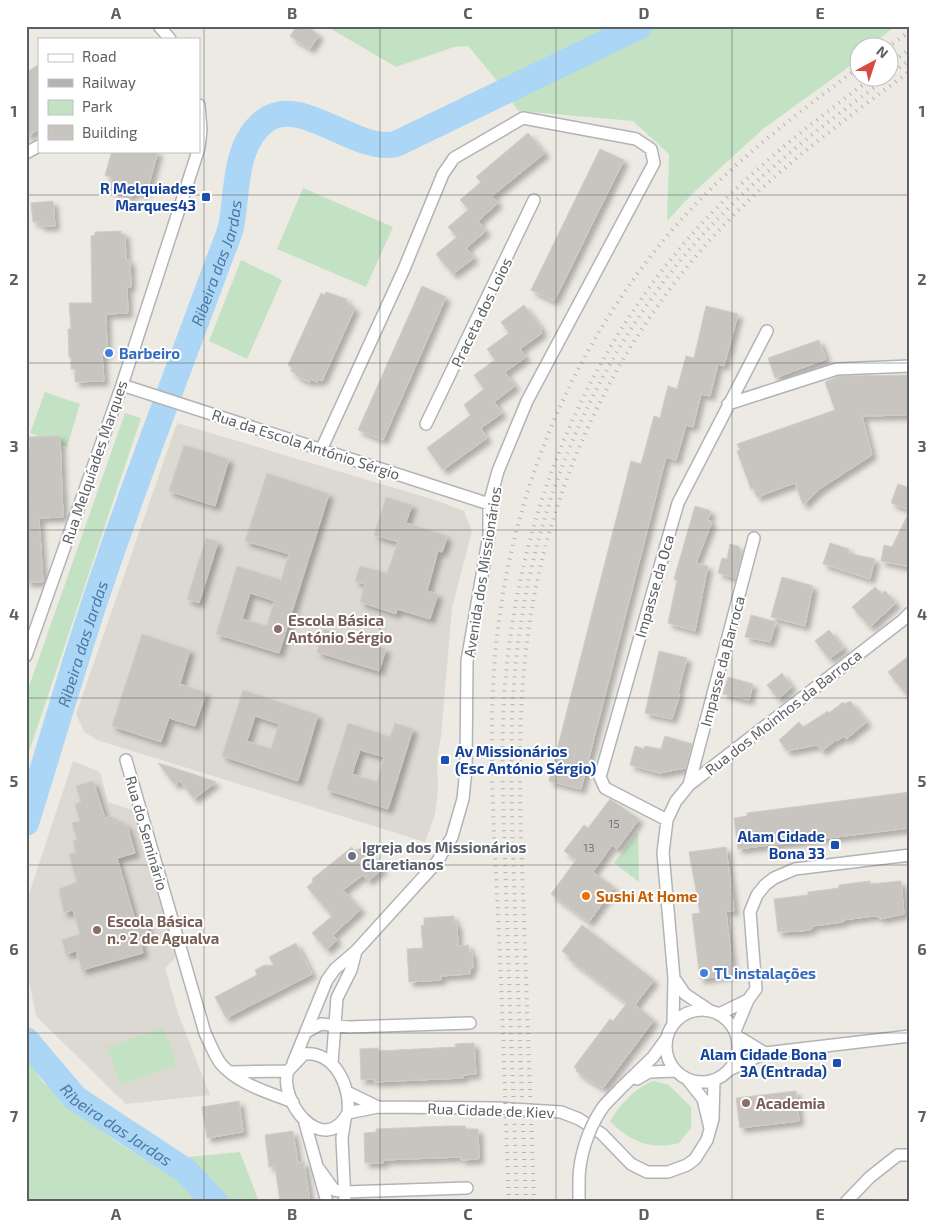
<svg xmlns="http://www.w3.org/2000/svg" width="936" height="1228" viewBox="0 0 936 1228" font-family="'Exo 2',sans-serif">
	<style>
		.education { fill: #dcd9d2 }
		.green { fill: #c3e2c3 }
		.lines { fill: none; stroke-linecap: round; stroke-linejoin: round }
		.stream { stroke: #abd6f5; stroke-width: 4.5 }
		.river { stroke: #abd6f5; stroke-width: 26 }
		.building { fill: #c8c5c0; stroke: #d1ccc3; fill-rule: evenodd; filter: url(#shadow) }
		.minor-casing { stroke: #b1b4b7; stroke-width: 14 }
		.minor { stroke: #fff; stroke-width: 11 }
		.rail { stroke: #b2b3b3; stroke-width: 4; stroke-dasharray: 1 6; stroke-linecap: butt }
		.minor-bridge-casing { stroke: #b1b4b7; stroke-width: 14; stroke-linecap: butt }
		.minor-bridge { stroke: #fff; stroke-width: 11 }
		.grid { fill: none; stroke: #5c5f63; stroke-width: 1; stroke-opacity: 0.55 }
		.transit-dot { fill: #1a4fb4; stroke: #fff; stroke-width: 2 }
		.shop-dot { fill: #3f7fe0; stroke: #fff; stroke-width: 2 }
		.education-dot { fill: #8d6e63; stroke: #fff; stroke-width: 2 }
		.worship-dot { fill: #6b7280; stroke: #fff; stroke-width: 2 }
		.food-dot { fill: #e8710a; stroke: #fff; stroke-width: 2 }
		.labels { text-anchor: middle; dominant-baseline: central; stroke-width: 4; stroke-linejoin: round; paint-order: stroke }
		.number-label { font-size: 12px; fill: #77787a }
		.transit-label { font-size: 15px; font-weight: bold; fill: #164399; stroke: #fff; text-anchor: end }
		.street-label { font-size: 15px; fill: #5c5f63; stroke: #fff }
		.shop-label { font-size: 15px; font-weight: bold; fill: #366cbe; stroke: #fff; text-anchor: start }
		.education-label { font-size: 15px; font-weight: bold; fill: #785e54; stroke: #fff; text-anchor: start }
		.worship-label { font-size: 15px; font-weight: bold; fill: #5b616d; stroke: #fff; text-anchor: start }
		.food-label { font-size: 15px; font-weight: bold; fill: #c56008; stroke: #fff; text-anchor: start }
		.water-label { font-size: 16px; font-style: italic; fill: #4a78a6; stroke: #fff }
		.neatline { fill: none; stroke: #5c5f63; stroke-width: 2 }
		.grid-label { font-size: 16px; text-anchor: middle; font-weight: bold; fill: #5c5f63 }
	</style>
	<defs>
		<filter id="shadow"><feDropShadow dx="4.5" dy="4.5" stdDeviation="2.5" flood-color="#0004"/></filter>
	</defs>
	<rect width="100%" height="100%" fill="#edeae4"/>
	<path class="education" d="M177,423L435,500L464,511L472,531L452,608L441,737L437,758L438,791L435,815L425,842L97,740L84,732L76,714Z
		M73,761L100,772L108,802L135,811L176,957L165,968L179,1016L210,1095L126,1104L36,1016L26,965V903Z"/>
	<path class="green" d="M326,26H895L870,47L858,48V58L846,69L763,129L693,193L667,221L669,154L633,121L518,111L503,88L468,46L454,47L396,67Z
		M303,188L393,227L366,287L277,249Z
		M241,260L282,280L247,359L209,341Z
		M45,392L80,404L67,447L30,433Z
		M125,413L141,418L26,761V695Z
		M638,832L639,882L614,863Z
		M164,1028L177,1066L120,1084L107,1047Z
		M26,1057L42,1081L63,1101L114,1140L147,1161L240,1152L259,1202H26Z
		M654,1081L669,1085L691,1107V1128L679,1143C651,1151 629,1141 610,1121C620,1105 636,1086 654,1081Z"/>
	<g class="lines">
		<path class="stream" d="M280,111L281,115"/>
		<g class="river">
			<path id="s1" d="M26,823C52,741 75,658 103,577C139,471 180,366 219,260C223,250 228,238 231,227C238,192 233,144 266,120C302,95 355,153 396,144L640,26"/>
			<path id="s2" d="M26,1040L75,1098L186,1171L215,1202"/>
		</g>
	</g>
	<path class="building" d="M297,26H306L319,35L310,49L290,36Z
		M39,64V129L26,137V73Z
		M528,133L545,153L492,196L498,203L478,221L486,231L466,248L474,258L453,274L436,254L457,237L448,227L469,209L460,200L481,182L476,177Z
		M600,149L624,160L554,301L531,290Z
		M112,151H158L148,188H146L144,194L133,191L132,197L110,190L112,178L105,175Z
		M53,201L55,226H40V222H33L31,203Z
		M121,231V234H125L126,260H130L131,287H127L128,313L106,314L107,349V354H102L104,381L75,382V369H71V357H69L68,329H71L69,303H92L91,236L95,235V232Z
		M422,286L446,297L383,440L358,430Z
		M326,292L347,299L346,302L355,308L322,381L319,379L317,382L311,379L310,382L296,376L297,374L291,371L292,368L288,365L321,293L325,295Z
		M524,305L542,329L540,330L542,333L520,349L526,357L505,372L515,386L494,402L502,413L481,428L487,438L443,470L427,448L471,415L464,405L484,389L474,375L495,360L487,349L509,333L501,322Z
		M706,306L738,314L724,366L718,364L710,396L701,394L693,427L686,425L676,460L666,457L581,789L549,781L631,461L641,464L654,416L660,418L668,386L677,389L686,356L694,358Z
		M819,340L826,359L775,378L768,358Z
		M910,375V415L862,416L872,455L821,488L803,505L795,483L757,497L753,487L751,489L737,451L740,450L737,444L835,410L825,382L839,376Z
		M60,436L63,517L39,518L43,582H26V503H29L27,450L30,449L29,437Z
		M184,445L229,459L215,506L169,491Z
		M267,473L329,494L279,653L216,634L237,566L281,580L289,554L245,541ZM250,593L274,601L267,626L242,619Z
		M898,484L910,488V567L881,561L884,545L892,547L910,510L891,503Z
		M386,497L412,505L406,523L445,535L447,538L442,552L438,551L427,591L438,594L430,619L397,609L396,614L360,602L365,584L355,581L360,566L387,573L398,542L374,535Z
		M695,506L711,511L708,520L712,522L696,563L708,566L695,631L668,623L677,580L674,579Z
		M206,538L218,542L199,603L187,599Z
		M830,543L849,549L848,553L875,559L870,579L823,564Z
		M730,544L738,546L742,552L736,578L718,573L722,558L727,559Z
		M782,577L813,586L805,626L771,617Z
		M875,587L882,594L885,591L896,603L870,627L852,607Z
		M751,615L776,622L770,642L745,637Z
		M324,629L386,649L379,671L317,652Z
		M829,630L844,648L829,659L815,641Z
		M142,634L190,650L180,684L206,693L195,726L169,718L161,742L112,726Z
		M659,651L687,658L678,693L680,694L672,719L645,713Z
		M910,655V699L888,672Z
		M782,673L792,687L778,699L767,685Z
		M728,677L753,684L749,700L723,694Z
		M243,690L318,715L298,781L222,756ZM255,716L279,724L271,749L247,741Z
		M850,701L867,722L846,739L844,736L837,741L836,740L822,751L817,745L787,751L779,740L799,722L803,727L828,711L829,713L843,702L845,704Z
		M348,723L390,737L395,723L413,729L388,809L327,790ZM360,750L384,757L377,782L352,774Z
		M665,736L692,744L686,768L659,773L630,765L635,746L644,749L645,746L661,749Z
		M158,763L190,773L216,782L194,799L180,781L175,785Z
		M93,781L105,818L112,816L114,823L123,821L124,826L127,825L135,853L117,858L135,920L145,917L148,932L139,935L143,953L82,970L76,951L66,954L62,940L80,934L73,910L64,913L59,889L77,882L69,854L76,853L73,841L77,840L72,823L80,821L75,804L81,802L76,786Z
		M910,792V828L738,849L734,818L747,816V813Z
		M610,799L639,819L617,849L612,845L593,872L614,887L589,922L551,894L576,860L564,851L584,825L588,828Z
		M352,847L354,851L363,847L383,869L368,881L363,875L343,890L361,909L333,935L337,940L327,950L312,933L332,916L307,887L313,882L312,879Z
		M726,847L734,911H726L733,974L700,979L692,914L700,913L689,852Z
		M870,881V884L901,881L904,914L880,919V917L874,916L843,920V922L812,926V929L803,931L778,932L774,899L808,895V892L839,888V885Z
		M454,916V924L457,923L458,946L469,945V952H472L473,968H470V974L441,976V980L409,982L407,949L423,948L421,926L424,925V918Z
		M582,925L654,980L635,1005L654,1020L603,1088L587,1079L576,1071L577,1069L574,1067L610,1019L613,1021L627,1003L569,959L570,957L562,951Z
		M296,943L312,974L226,1018L215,997L257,975L255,970L265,965L274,966L269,957Z
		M474,1043L476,1074L463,1075V1078L374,1082V1079L361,1080L360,1049L378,1048V1051L456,1047L455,1044Z
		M796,1091L799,1121L740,1128L736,1098Z
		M239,1101L243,1132L207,1138L202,1107Z
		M447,1126H465L466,1129H478L479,1159L461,1160V1157L383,1160V1163H365L364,1133L376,1132V1129Z
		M293,1131L298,1163L304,1162L310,1202H280L275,1166L269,1167L265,1135Z"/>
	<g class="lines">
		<g class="minor-casing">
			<path id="minor" d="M159,26L170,39
				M199,105L201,130L199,148
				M26,153L39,146
				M122,385L489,504
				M728,404L837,369L910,366
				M426,424L534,200
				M26,656L122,385L198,151
				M126,760L205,1033C210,1043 214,1055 221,1064C238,1084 270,1093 293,1102
				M689,785L754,538
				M667,820L605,788L600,777L678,503L767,331
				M674,978L685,994L709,1010
				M666 1046a36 36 0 1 1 72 0a36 36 0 1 1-72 0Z
				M719,1014L748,1000
				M673,1023L674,978L663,853L667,820L676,801L689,785L903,620L910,613
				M308,1031L321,1024L349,1027L470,1023
				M735,1031L748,1000L756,989L750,912L757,895L765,885L774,878L795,869L910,855
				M737,1036L765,1053
				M304,1054C335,1051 351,1087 348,1113C323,1159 278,1100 288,1071Z
				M293,1063L327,980L335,969L356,951L437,862L452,837L463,799L466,769L467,661L489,535V504L498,471L527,401L654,163L651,149L636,139L523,118L454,158L443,174L404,269L321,450
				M332,1063L337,998L351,970L356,951
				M729,1070L765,1053L910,1036
				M232,1072L288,1071
				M637,1079L649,1072L676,1071
				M688,1080L703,1099L710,1128
				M620,1089L653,1057L666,1039
				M347,1092L378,1107
				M348,1113L378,1107L497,1108L561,1112L579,1119L602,1134L631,1164L647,1172H668L687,1165L695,1159L707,1140L713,1119L714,1080
				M305,1123L327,1202
				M319,1169L334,1190L345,1192L467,1188
				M579,1181V1202
				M345,1202L342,1138L345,1119
				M846,1202L870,1177L898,1155H910"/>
		</g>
		<use href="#minor" class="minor"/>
		<path class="rail" d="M887,48L910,31
			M888,65L910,49
			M888,76L910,60
			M509,1202C505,1107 503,1012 498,916C494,830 488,743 495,657C509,491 577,333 689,211C740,157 799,112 858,68
			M517,1202C514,1107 510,1013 507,919C505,845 500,772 504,698C515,530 577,367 688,239C742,177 806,127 872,78
			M526,1202C522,1105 519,1008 515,911C513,840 509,768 513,697C523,530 586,368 696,242C752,179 819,128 887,78
			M534,1202C531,1108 527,1015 524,921C521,834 516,746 525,659C540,509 603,364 702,249C762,180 836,126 910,71"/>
		<g class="minor-bridge-casing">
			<path id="minor-bridge" d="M579,1181C579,1157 588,1130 601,1110C606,1102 614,1096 620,1089"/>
		</g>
		<use href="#minor-bridge" class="minor-bridge"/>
	</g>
	<path class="grid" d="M204,26V1202M380,26V1202M556,26V1202M732,26V1202M26,195H910M26,363H910M26,530H910M26,698H910M26,865H910M26,1033H910"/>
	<g class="transit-dot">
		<rect x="201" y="192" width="10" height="10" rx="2.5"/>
		<rect x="440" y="755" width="10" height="10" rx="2.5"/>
		<rect x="830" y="840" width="10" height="10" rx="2.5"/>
		<rect x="832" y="1058" width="10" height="10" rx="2.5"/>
	</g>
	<g class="shop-dot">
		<circle cx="109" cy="353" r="5"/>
		<circle cx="704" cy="973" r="5"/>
	</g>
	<g class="education-dot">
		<circle cx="278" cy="629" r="5"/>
		<circle cx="97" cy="930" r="5"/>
		<circle cx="746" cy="1103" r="5"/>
	</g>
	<circle class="worship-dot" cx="352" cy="856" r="5"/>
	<circle class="food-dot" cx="586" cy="896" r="5"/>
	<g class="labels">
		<g class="number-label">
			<text x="614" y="823">15</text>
			<text x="589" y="847">13</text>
		</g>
		<g class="transit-label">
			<text x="196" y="188">R Melquiades<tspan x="196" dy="17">Marques43</tspan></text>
			<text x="455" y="751" text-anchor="start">Av Missionários<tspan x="455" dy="17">(Esc António Sérgio)</tspan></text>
			<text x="825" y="836">Alam Cidade<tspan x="825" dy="17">Bona 33</tspan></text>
			<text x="827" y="1054">Alam Cidade Bona<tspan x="827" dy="17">3A (Entrada)</tspan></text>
		</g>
		<g class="street-label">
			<text transform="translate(481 312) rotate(-64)">Praceta dos Loios</text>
			<text transform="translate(306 444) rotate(18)">Rua da Escola António Sérgio</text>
			<text transform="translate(94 462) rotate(-71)">Rua Melquíades Marques</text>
			<text transform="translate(482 572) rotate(-81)">Avenida dos Missionários</text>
			<text transform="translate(654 586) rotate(-74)">Impasse da Oca</text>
			<text transform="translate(722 661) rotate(-75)">Impasse da Barroca</text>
			<text transform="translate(783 712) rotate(-38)">Rua dos Moinhos da Barroca</text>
			<text transform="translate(147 833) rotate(74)">Rua do Seminário</text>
			<text transform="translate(491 1110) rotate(2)">Rua Cidade de Kiev</text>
		</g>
		<g class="shop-label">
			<text x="119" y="353">Barbeiro</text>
			<text x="714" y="973">TL instalações</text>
		</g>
		<g class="education-label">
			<text x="288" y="620">Escola Básica<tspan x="288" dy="17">António Sérgio</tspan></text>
			<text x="107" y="921">Escola Básica<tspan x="107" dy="17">n.º 2 de Agualva</tspan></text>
			<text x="756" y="1103">Academia</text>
		</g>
		<g class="worship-label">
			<text x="362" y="847">Igreja dos Missionários<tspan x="362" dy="17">Claretianos</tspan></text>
		</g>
		<g class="food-label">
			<text x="596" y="896">Sushi At Home</text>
		</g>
		<g class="water-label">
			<text stroke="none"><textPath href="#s1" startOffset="592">Ribeira das Jardas</textPath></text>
			<text stroke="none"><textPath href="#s1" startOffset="188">Ribeira das Jardas</textPath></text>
			<text stroke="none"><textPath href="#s2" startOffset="125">Ribeira das Jardas</textPath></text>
		</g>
	</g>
	<rect width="936" height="1228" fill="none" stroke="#ffffff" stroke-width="55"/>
	<rect x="38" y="38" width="162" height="115" fill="#ffffff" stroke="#bebfc1"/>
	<rect x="48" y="54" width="25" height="8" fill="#ffffff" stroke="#bebfc1"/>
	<text x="82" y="62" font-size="15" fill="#5c5f63">Road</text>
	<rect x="48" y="79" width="25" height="8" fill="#b2b3b3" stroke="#bebfc1"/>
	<text x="82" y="88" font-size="15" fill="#5c5f63">Railway</text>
	<rect x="48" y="100" width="25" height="15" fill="#c3e2c3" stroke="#bebfc1"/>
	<text x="82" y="112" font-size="15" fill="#5c5f63">Park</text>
	<rect x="48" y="125" width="25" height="15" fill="#c8c5c0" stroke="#bebfc1"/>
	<text x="82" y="138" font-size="15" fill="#5c5f63">Building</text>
	<g transform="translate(874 62) rotate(40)"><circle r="24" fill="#ffffff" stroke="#bebfc1"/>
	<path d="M0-4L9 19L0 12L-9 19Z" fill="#d64a40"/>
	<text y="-8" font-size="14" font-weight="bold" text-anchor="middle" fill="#5c5f63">N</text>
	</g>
	<rect x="28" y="28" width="880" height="1172" class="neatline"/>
	<g class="grid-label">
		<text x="116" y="19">A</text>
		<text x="292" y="19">B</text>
		<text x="468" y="19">C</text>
		<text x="644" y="19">D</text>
		<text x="820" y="19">E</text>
		<text x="14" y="117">1</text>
		<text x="922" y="117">1</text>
		<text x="14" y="285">2</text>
		<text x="922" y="285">2</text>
		<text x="14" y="452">3</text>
		<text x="922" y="452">3</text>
		<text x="14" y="620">4</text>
		<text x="922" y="620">4</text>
		<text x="14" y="787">5</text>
		<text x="922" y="787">5</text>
		<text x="14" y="955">6</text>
		<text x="922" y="955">6</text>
		<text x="14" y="1122">7</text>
		<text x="922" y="1122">7</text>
		<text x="116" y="1220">A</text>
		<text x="292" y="1220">B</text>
		<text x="468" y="1220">C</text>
		<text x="644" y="1220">D</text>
		<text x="820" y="1220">E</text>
	</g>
</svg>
